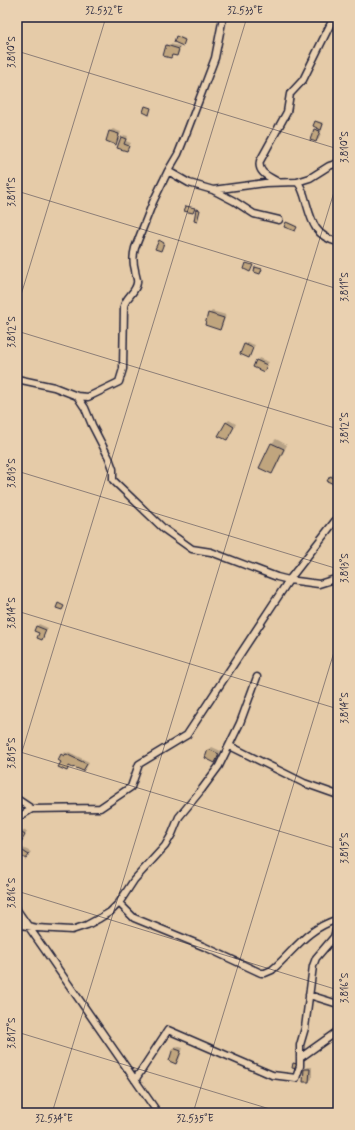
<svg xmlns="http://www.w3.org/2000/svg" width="355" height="1130" viewBox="0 0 355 1130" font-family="Mynerve,sans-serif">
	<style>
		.shadow { fill: #0003 }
		.building { fill: #c0a57e; stroke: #22223b }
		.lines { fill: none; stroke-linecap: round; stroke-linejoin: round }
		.street-casing { stroke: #22223b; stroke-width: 9 }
		.street { stroke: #ead1b1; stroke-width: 6 }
		.ticks { fill: none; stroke: #22223b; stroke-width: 1; stroke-opacity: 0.45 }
		.neatline { fill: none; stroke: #22223b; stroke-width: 1.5 }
		.ticks-label { font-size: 10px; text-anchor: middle; fill: #22223b }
	</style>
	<rect width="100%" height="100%" fill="#e5cba8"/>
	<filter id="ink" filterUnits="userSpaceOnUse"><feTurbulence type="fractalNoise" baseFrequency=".025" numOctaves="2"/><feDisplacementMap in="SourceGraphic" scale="8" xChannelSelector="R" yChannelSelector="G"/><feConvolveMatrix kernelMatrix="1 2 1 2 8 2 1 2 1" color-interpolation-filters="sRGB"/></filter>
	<g filter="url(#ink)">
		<path class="shadow" d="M178,36L185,39L183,44L177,37Z
			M170,44L180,46L179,53L176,55L173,54L170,57L167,46Z
			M317,121L324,123L319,139L316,141L315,130L318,127L316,122Z
			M113,129L121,132L118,141L115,144L107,141L110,131Z
			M124,135L128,136L126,141L131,143L127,150L118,147L122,138Z
			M288,222L297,226L295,229L287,223Z
			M212,311L226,315L222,326L220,329L209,314Z
			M247,342L255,345L249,356L241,353Z
			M259,358L269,362L263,371L257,361Z
			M229,420L236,424L227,439L226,423Z
			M276,439L287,445L276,468L272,472L261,467L272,443Z
			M333,474L338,477V485L330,477Z
			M39,624L48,628L42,639L41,632L37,626Z
			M212,747L221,751L215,761L209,750Z
			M65,752L67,753L69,752L89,762L86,768L83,770L74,766H70L67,770L63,761L60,760Z
			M23,830L27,832L19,846L31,852L26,858L17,853V840Z
			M176,1046L183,1048L179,1060L176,1062L174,1048Z
			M308,1067H312V1079L309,1081H304L305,1069Z"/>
		<path class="building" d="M176,36L185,40L183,46L174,42Z
			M166,45L179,49L177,56L172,55L171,58L163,56Z
			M145,106L151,108L149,115L143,112Z
			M315,121L323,124L321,130L313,126Z
			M314,129L320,131L316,142L310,140Z
			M109,131L119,134L116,145L106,141Z
			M121,137L126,139L124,144L129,146L127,151L117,148Z
			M186,206L195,208L193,213L184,211Z
			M196,209L200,210L197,222L194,221Z
			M286,222L297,227L295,231L284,227Z
			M159,240L164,243L161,251L155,249Z
			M246,263L253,265L250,272L244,269Z
			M255,267L262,269L260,274L254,272Z
			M208,313L224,318L220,330L205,325Z
			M244,344L253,348L249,358L240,354Z
			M256,360L267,365L264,372L253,367Z
			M226,422L234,427L227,440L218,436Z
			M271,443L284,449L272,474L259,468Z
			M330,476L338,480V486L327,481Z
			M58,603L64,606L62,610L56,608Z
			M36,626L46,630L42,640L37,638L39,633L34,631Z
			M208,749L219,754L215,763L205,758Z
			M61,754L64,756L66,754L87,764L83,771L74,767L73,768L69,766L67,771L58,767L61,762L58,760Z
			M20,832L25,835L18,848L29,855L26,859L17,854V838Z
			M173,1048L181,1051L176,1064L169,1061Z
			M293,1063L297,1064V1069L292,1068Z
			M304,1069H310L309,1082H303Z"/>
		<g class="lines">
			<g class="street-casing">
				<path id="street" d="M168,171L189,183L213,190L265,183L297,182C301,185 302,190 304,195C311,217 312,236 338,242
					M278,182C270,177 257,173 260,161L287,112L290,94L303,80L334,17
					M297,182L310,178L329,166L338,163
					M213,190L234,201L254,214L279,220
					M17,379L54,387L77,396L88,397L119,382L123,369L124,306C126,297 136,292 137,283C138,279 135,275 135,270C133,263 133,255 135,248L153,202L168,171L178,154L186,134L215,58L223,17
					M77,396L85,408L92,425L109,458L113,469V480L115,482L164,529L192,549L211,552L277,577L289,580L319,584L338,578
					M230,746L304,783L338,795
					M17,799L32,809
					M17,818L32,809L100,808L131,787L139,764L187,735L289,580L338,517
					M119,903L134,918L205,947L261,973H265L272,970C296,949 305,930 338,919
					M17,910L158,1113
					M17,924L37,928L72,930L87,925L100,918L110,912L119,903L134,880L165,846L172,834L179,817L202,789L219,766L240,723L257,677
					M309,995L338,1004
					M300,1058L338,1031
					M135,1080L168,1030L272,1075L296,1078L300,1066V1045L305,1028L313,966L316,958L334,937L338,923"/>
			</g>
			<use href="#street" class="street"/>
		</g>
	</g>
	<path class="ticks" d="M17,51L338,149M17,191L338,289M17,308L106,17M17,331L338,429M17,471L338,569M17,611L338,709M17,751L338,849M17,768L247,17M17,891L338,990M17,1032L283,1113M52,1113L338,179M193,1113L338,639M334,1113L338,1100"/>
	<rect width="355" height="1130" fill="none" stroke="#ead1b1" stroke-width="44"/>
	<rect x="22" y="22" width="311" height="1086" class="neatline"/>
	<g class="ticks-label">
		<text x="104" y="14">32.532°E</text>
		<text x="245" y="14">32.533°E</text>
		<text transform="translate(11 52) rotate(-90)" y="4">3.810°S</text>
		<text transform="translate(344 147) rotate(-90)" y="4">3.810°S</text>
		<text transform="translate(11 192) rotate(-90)" y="4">3.811°S</text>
		<text transform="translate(344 287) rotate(-90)" y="4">3.811°S</text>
		<text transform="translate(11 332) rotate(-90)" y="4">3.812°S</text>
		<text transform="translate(344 428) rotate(-90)" y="4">3.812°S</text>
		<text transform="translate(11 473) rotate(-90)" y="4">3.813°S</text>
		<text transform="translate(344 568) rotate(-90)" y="4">3.813°S</text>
		<text transform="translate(11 613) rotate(-90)" y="4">3.814°S</text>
		<text transform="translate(344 708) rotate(-90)" y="4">3.814°S</text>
		<text transform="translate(11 753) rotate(-90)" y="4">3.815°S</text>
		<text transform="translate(344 848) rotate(-90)" y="4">3.815°S</text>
		<text transform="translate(11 893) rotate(-90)" y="4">3.816°S</text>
		<text transform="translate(344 988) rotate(-90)" y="4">3.816°S</text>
		<text transform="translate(11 1033) rotate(-90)" y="4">3.817°S</text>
		<text x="54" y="1122">32.534°E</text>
		<text x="195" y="1122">32.535°E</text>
	</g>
</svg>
